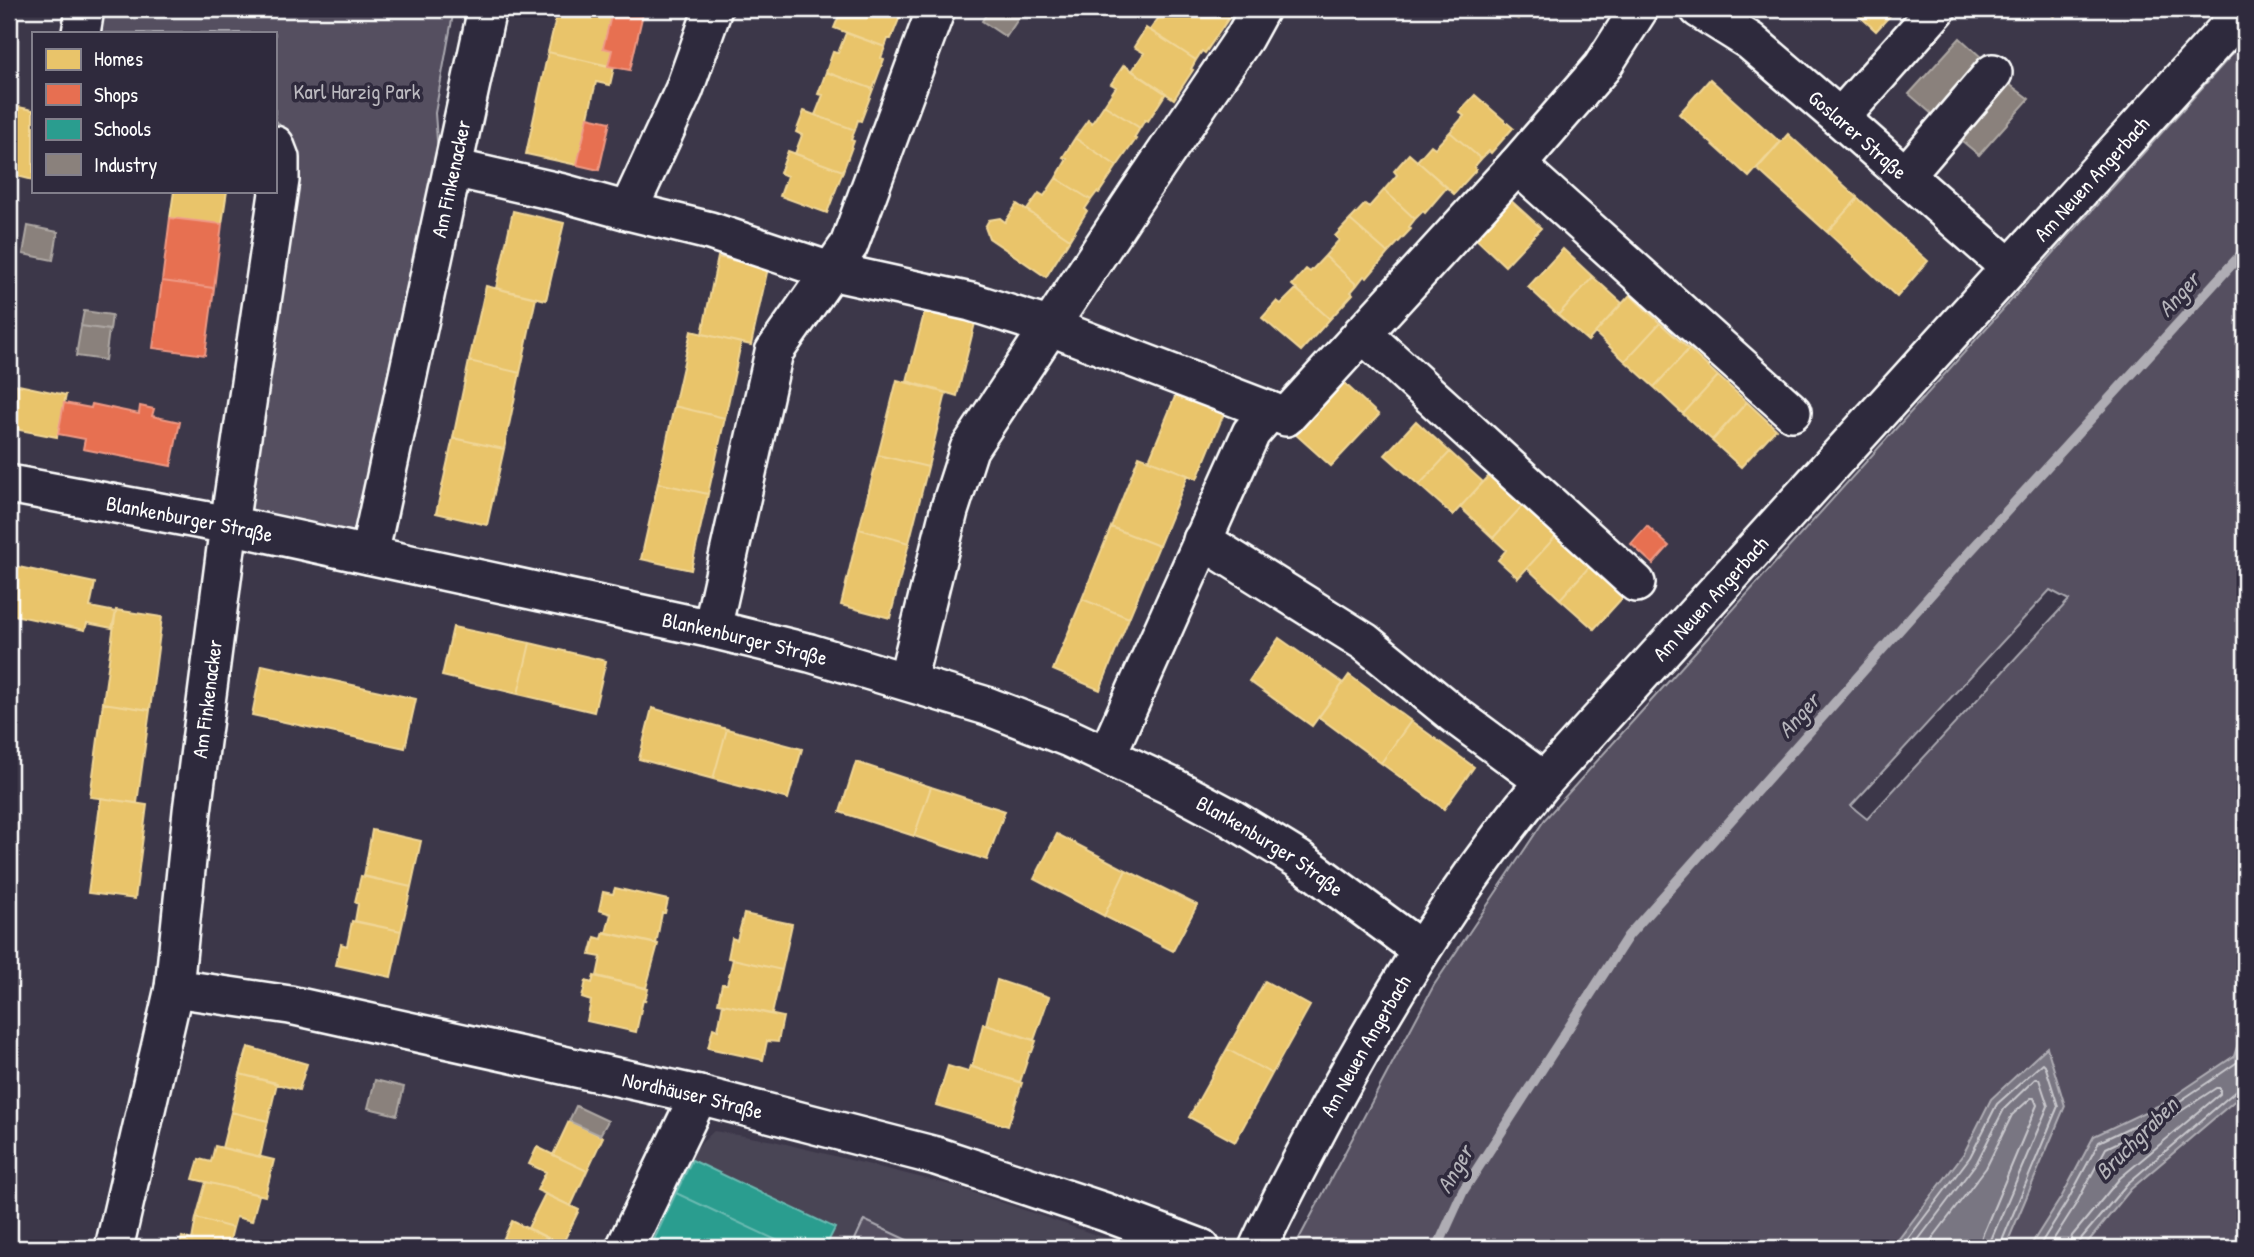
<svg xmlns="http://www.w3.org/2000/svg" width="2254" height="1257" viewBox="0 0 2254 1257" font-family="'Patrick Hand',sans-serif">
	<style>
		.built { fill: #494455 }
		.green { fill: #555060; stroke: #aaa8b0; stroke-width: 2; fill-rule: evenodd }
		.water { fill: #797682; stroke: #afadb4; stroke-width: 2 }
		.homes { fill: #e9c46a; stroke: #f0d697; stroke-width: 2 }
		.shops { fill: #e76f51; stroke: #ee9a85; stroke-width: 2 }
		.schools { fill: #2a9d8f; stroke: #6abab1; stroke-width: 2 }
		.industry { fill: #8a817c; stroke: #ada7a3; stroke-width: 2 }
		.lines { fill: none; stroke-linecap: round; stroke-linejoin: round }
		.shore { stroke: #c9c8cd; stroke-width: 2 }
		.stream { stroke: #afadb4; stroke-width: 10 }
		.minor-casing { stroke: #fff; stroke-width: 42 }
		.minor { stroke: #2f2a3d; stroke-width: 37 }
		.labels { text-anchor: middle; dominant-baseline: central; stroke-width: 7; stroke-linejoin: round; paint-order: stroke }
		.park-label { font-size: 21px; fill: #bbb9bf; stroke: #2f2a3d }
		.street-label { font-size: 21px; fill: #fff; stroke: #2f2a3d }
		.water-label { font-size: 23px; font-style: italic; fill: #b5b4ba; stroke: #2f2a3d }
	</style>
	<rect width="100%" height="100%" fill="#3c3749"/>
	<filter id="ink" filterUnits="userSpaceOnUse"><feTurbulence type="fractalNoise" baseFrequency=".0143" numOctaves="2"/><feDisplacementMap in="SourceGraphic" scale="14" xChannelSelector="R" yChannelSelector="G"/><feConvolveMatrix kernelMatrix="1 2 1 2 8 2 1 2 1" color-interpolation-filters="sRGB"/></filter>
	<g filter="url(#ink)">
		<path class="built" d="M714,1131L774,1141L951,1185L1134,1248H645L689,1155Z"/>
		<path class="green" d="M100,9H454L435,113L439,168L364,540L241,514L293,144L275,119V33H96Z
			M2245,40V1248H1294L1434,985L1545,819ZM2050,590L2069,600L1867,819L1851,806Z
			M864,1220L924,1248H851Z"/>
		<path class="water" d="M2245,1022V1092L2131,1189L2083,1248H2029L2062,1196L2094,1136L2164,1103L2234,1056Z
			M2047,1047L2065,1106L2005,1248H1892L1964,1153L1991,1099Z"/>
		<path class="homes" d="M558,9H596L612,12L603,48L612,50L608,66L548,52Z
			M842,9H903L891,39H888L885,47L834,28Z
			M1173,9H1235L1205,53L1202,51L1196,60L1150,30L1164,10L1170,14Z
			M1495,9H1522L1518,19Z
			M1852,9H1896L1876,31Z
			M2046,9H2061L2054,17Z
			M1146,28L1196,60L1191,69L1193,70L1174,99L1132,71L1144,53L1134,47Z
			M846,33L885,47L881,58L884,59L873,89L826,72L833,52L838,53Z
			M548,52L614,67L610,85L596,82L577,165L526,154Z
			M1124,65L1166,93L1148,121L1145,120L1140,128L1104,105L1116,87L1111,84Z
			M826,72L873,89L861,121L858,120L855,130L815,115L823,95L818,94Z
			M1710,79L1780,142L1749,177L1679,114Z
			M1475,95L1513,128L1491,153L1489,151L1481,159L1450,132L1464,116L1459,112Z
			M9,105L33,110V180L9,174Z
			M1104,105L1140,128L1134,138L1136,139L1117,166L1075,138L1088,120L1092,123Z
			M804,111L855,130L851,140L854,141L843,171L795,154L802,135L796,132Z
			M1450,132L1481,159L1474,167L1476,170L1454,194L1417,161L1431,145L1435,148Z
			M1788,134L1858,198L1827,232L1757,169Z
			M1075,138L1117,166L1099,193L1097,192L1091,200L1056,178L1067,159L1063,157Z
			M788,151L843,171L827,213L780,196L787,176L780,173Z
			M1409,154L1447,187L1425,213L1423,211L1415,219L1384,190L1397,175L1394,171Z
			M1056,178L1091,200L1085,209L1087,211L1070,239L1027,210L1039,193L1044,196Z
			M1384,190L1415,219L1409,227L1411,229L1388,253L1350,220L1365,204L1369,207Z
			M174,191H227L222,224L170,218Z
			M1507,197L1541,228L1505,266L1472,235Z
			M1858,198L1928,261L1897,297L1827,232Z
			M1017,204L1070,239L1046,277L989,238L985,227L989,220L1000,218L1005,222Z
			M513,211L564,223L546,300L496,288Z
			M1350,220L1388,253L1367,278L1364,276L1357,285L1325,256L1339,240L1335,236Z
			M1563,249L1593,277L1558,315L1528,287Z
			M1325,256L1357,285L1351,292L1353,294L1330,319L1292,285L1306,269L1310,272Z
			M718,257L768,268L751,345L702,334Z
			M1593,277L1622,303L1588,341L1558,315Z
			M486,286L536,298L520,373L469,361Z
			M1296,289L1330,319L1301,351L1262,318L1277,301L1281,304Z
			M1630,295L1660,323L1625,361L1595,333Z
			M926,306L976,319L957,396L907,381Z
			M1660,323L1689,349L1654,387L1625,361Z
			M691,331L741,343L725,418L674,406Z
			M1689,349L1718,376L1683,414L1654,387Z
			M469,361L520,373L504,449L453,438Z
			M1718,376L1747,402L1712,440L1683,414Z
			M897,380L946,393L928,467L878,455Z
			M1341,380L1379,415L1331,466L1294,433Z
			M9,383L66,395L57,437L9,428Z
			M1179,387L1227,406L1197,479L1149,460Z
			M1747,402L1776,429L1741,467L1712,441Z
			M674,406L725,418L708,494L658,483Z
			M1416,421L1450,452L1419,485L1385,455Z
			M453,438L504,449L487,525L436,513Z
			M1450,452L1483,482L1453,515L1419,485Z
			M878,455L928,467L909,543L859,529Z
			M1139,456L1188,475L1159,546L1111,527Z
			M1491,474L1524,504L1493,538L1460,507Z
			M658,483L708,494L691,570L641,559Z
			M1524,504L1557,535L1518,578L1498,560L1506,550L1493,538Z
			M1111,527L1159,546L1129,618L1082,599Z
			M859,529L909,543L890,618L841,605Z
			M1557,535L1591,565L1560,599L1527,568Z
			M9,565L95,583L90,607L116,612L112,628L87,623L85,630L9,614Z
			M1591,565L1624,596L1594,629L1560,599Z
			M1082,599L1129,618L1100,690L1053,670Z
			M116,610L162,617L150,710L103,703Z
			M453,627L530,643L518,694L442,676Z
			M1279,638L1343,683L1312,726L1249,681Z
			M530,643L606,661L594,712L518,694Z
			M262,665L416,699L405,748L252,715Z
			M1349,675L1411,721L1381,763L1319,717Z
			M103,703L150,710L137,803L90,797Z
			M652,708L727,729L713,779L639,759Z
			M1411,721L1474,767L1444,809L1381,763Z
			M727,729L802,749L788,799L713,779Z
			M856,762L931,787L914,836L840,812Z
			M931,787L1005,811L987,860L914,836Z
			M101,798L147,805L135,899L88,893Z
			M372,830L421,841L411,887L364,876Z
			M1057,834L1126,870L1104,916L1034,879Z
			M1126,870L1197,905L1173,951L1104,916Z
			M361,876L411,887L401,931L355,921L358,904L355,902Z
			M615,888L668,900L665,913H662L656,944L606,933L611,914L599,910L603,892L613,894Z
			M744,914L792,924L782,970L728,958L732,938L737,940Z
			M352,921L401,931L391,977L336,965L341,944L347,946Z
			M604,932L658,944L646,988L597,976L601,957L590,955L595,937L602,939Z
			M733,959L782,970L772,1014L718,1003L722,984H727Z
			M594,976L648,989L645,1001L643,1000L636,1032L587,1021L591,1001L582,998L586,981L592,983Z
			M997,980L1049,997L1034,1040L986,1024Z
			M1265,981L1310,1006L1272,1074L1227,1049Z
			M723,1004L783,1017L778,1042L767,1041L763,1060L708,1048L713,1028L718,1030Z
			M983,1024L1036,1041L1032,1052H1030L1020,1082L972,1067Z
			M248,1047L307,1064L299,1090L240,1074Z
			M1227,1049L1272,1074L1235,1142L1189,1117Z
			M948,1066L968,1072L970,1066L1022,1083L1008,1126L936,1105Z
			M240,1074L277,1083L268,1121L231,1112Z
			M231,1112L268,1121L260,1157L222,1148Z
			M569,1121L603,1137L587,1171L553,1155Z
			M215,1146L274,1160L265,1196L193,1179L199,1159L211,1162Z
			M537,1147L587,1171L571,1206L537,1190L546,1172L529,1164Z
			M206,1182L259,1195L252,1221L236,1217L233,1228L196,1218Z
			M545,1194L579,1210L562,1245L528,1228Z
			M196,1218L233,1228L228,1248H179L182,1237L192,1240Z
			M512,1221L562,1245L560,1248H499Z"/>
		<path class="shops" d="M596,9H644L630,70L608,66L612,50L603,48L612,12Z
			M588,117L610,122L599,170L577,165Z
			M170,218L222,224L214,288L162,281Z
			M162,281L214,288L205,355L153,348Z
			M64,403L91,408L92,404L139,414L140,406L154,409L152,416L180,422L171,466L83,449L85,439L58,434Z
			M1647,526L1669,546L1653,564L1631,544Z"/>
		<path class="schools" d="M692,1160L835,1228L825,1248H793L676,1193Z
			M676,1193L793,1248H650Z"/>
		<path class="industry" d="M990,9H1025L1006,37L982,21Z
			M1960,38L1981,57L1932,114L1909,94Z
			M2005,81L2029,99L1979,155L1956,136Z
			M28,226L58,232L53,260L23,254Z
			M84,311L112,315L110,330L81,326Z
			M81,326L109,330L105,360L76,356Z
			M375,1080L404,1087L397,1115L368,1108Z
			M576,1106L608,1121L600,1135L569,1121Z"/>
		<g class="lines">
			<path class="shore" d="M1901,1248L1970,1157L1997,1104L2043,1063L2045,1065L2058,1106L1999,1248
				M1912,1248L1977,1162L2004,1109L2035,1079H2039L2048,1106L1991,1240L1990,1248
				M1925,1248L1986,1168L2012,1115L2031,1098H2034L2037,1105L1982,1236L1980,1248
				M2038,1248L2068,1200L2099,1142L2168,1109L2210,1081L2239,1061L2245,1044
				M2048,1248L2076,1204L2106,1148L2172,1117L2216,1088H2220V1094L2120,1178L2072,1236L2069,1248
				M2078,1248L2079,1241L2127,1184L2238,1089L2245,1087"/>
			<path class="stream" d="M1437,1248L1463,1191L1628,936L1942,582L2245,250"/>
			<g class="minor-casing">
				<g id="minor">
					<path id="s1" d="M1699,9L1750,41L1840,118L2010,268"/>
					<path d="M81,33L85,9"/>
					<path d="M1840,118L1937,9"/>
					<path d="M1517,165L1792,412"/>
					<path d="M453,168L563,193L628,211L710,231L830,271L971,302L1051,327L1286,417L1517,165L1602,67L1639,9"/>
					<path d="M1905,176L1993,73"/>
					<path d="M628,211L684,90L713,9"/>
					<path d="M1362,333L1636,583"/>
					<path id="s2" d="M9,484L229,525L712,629L810,653L987,706L1069,738L1171,786L1231,818L1298,859L1421,950"/>
					<path d="M1202,540L1365,642L1452,713L1544,781"/>
					<path id="s3" d="M369,555L487,9"/>
					<path d="M712,629L774,352L849,245L936,9"/>
					<path d="M907,681L949,511L969,449L1137,195L1244,38L1260,9"/>
					<path d="M1107,755L1251,433L1270,411"/>
					<path id="s4" d="M174,988L290,1005L699,1095L936,1156L1105,1212L1201,1248"/>
					<path id="s5" d="M114,1248L174,988L192,811L229,525L280,180V158L275,145"/>
					<path d="M625,1248L699,1095"/>
					<path id="s6" d="M1258,1248C1279,1201 1304,1156 1328,1110C1390,995 1460,882 1544,781L2245,9"/>
				</g>
			</g>
			<use href="#minor" class="minor"/>
		</g>
	</g>
	<g class="labels">
		<g class="park-label">
			<text x="357" y="91">Karl Harzig Park</text>
		</g>
		<g class="street-label">
			<text stroke="none"><textPath href="#s1" startOffset="203">Goslarer Straße</textPath></text>
			<text stroke="none"><textPath href="#s3" startOffset="385">Am Finkenacker</textPath></text>
			<text stroke="none"><textPath href="#s6" startOffset="1363">Am Neuen Angerbach</textPath></text>
			<text stroke="none"><textPath href="#s2" startOffset="184">Blankenburger Straße</textPath></text>
			<text stroke="none"><textPath href="#s6" startOffset="796">Am Neuen Angerbach</textPath></text>
			<text stroke="none"><textPath href="#s2" startOffset="752">Blankenburger Straße</textPath></text>
			<text stroke="none"><textPath href="#s5" startOffset="558">Am Finkenacker</textPath></text>
			<text stroke="none"><textPath href="#s2" startOffset="1320">Blankenburger Straße</textPath></text>
			<text stroke="none"><textPath href="#s6" startOffset="229">Am Neuen Angerbach</textPath></text>
			<text stroke="none"><textPath href="#s4" startOffset="530">Nordhäuser Straße</textPath></text>
		</g>
		<g class="water-label">
			<text transform="translate(2178 294) rotate(-48)">Anger</text>
			<text transform="translate(1798 715) rotate(-48)">Anger</text>
			<text transform="translate(2136 1138) rotate(-45)">Bruchgraben</text>
			<text transform="translate(1454 1169) rotate(-60)">Anger</text>
		</g>
	</g>
	<rect width="2254" height="1257" fill="none" stroke="#2f2a3d" stroke-width="35"/>
	<rect x="18" y="18" width="2219" height="1222" fill="none" stroke="#fff" stroke-width="2.5" filter="url(#ink)"/>
	<rect x="32" y="32" width="245" height="161" fill="#2f2a3d" stroke="#827f8b" stroke-width="2"/>
	<rect x="46" y="49" width="35" height="21" fill="#e9c46a" stroke="#827f8b" stroke-width="2"/>
	<text x="94" y="66" font-size="21" fill="#ffffff">Homes</text>
	<rect x="46" y="84" width="35" height="21" fill="#e76f51" stroke="#827f8b" stroke-width="2"/>
	<text x="94" y="102" font-size="21" fill="#ffffff">Shops</text>
	<rect x="46" y="119" width="35" height="21" fill="#2a9d8f" stroke="#827f8b" stroke-width="2"/>
	<text x="94" y="136" font-size="21" fill="#ffffff">Schools</text>
	<rect x="46" y="154" width="35" height="21" fill="#8a817c" stroke="#827f8b" stroke-width="2"/>
	<text x="94" y="172" font-size="21" fill="#ffffff">Industry</text>
</svg>
